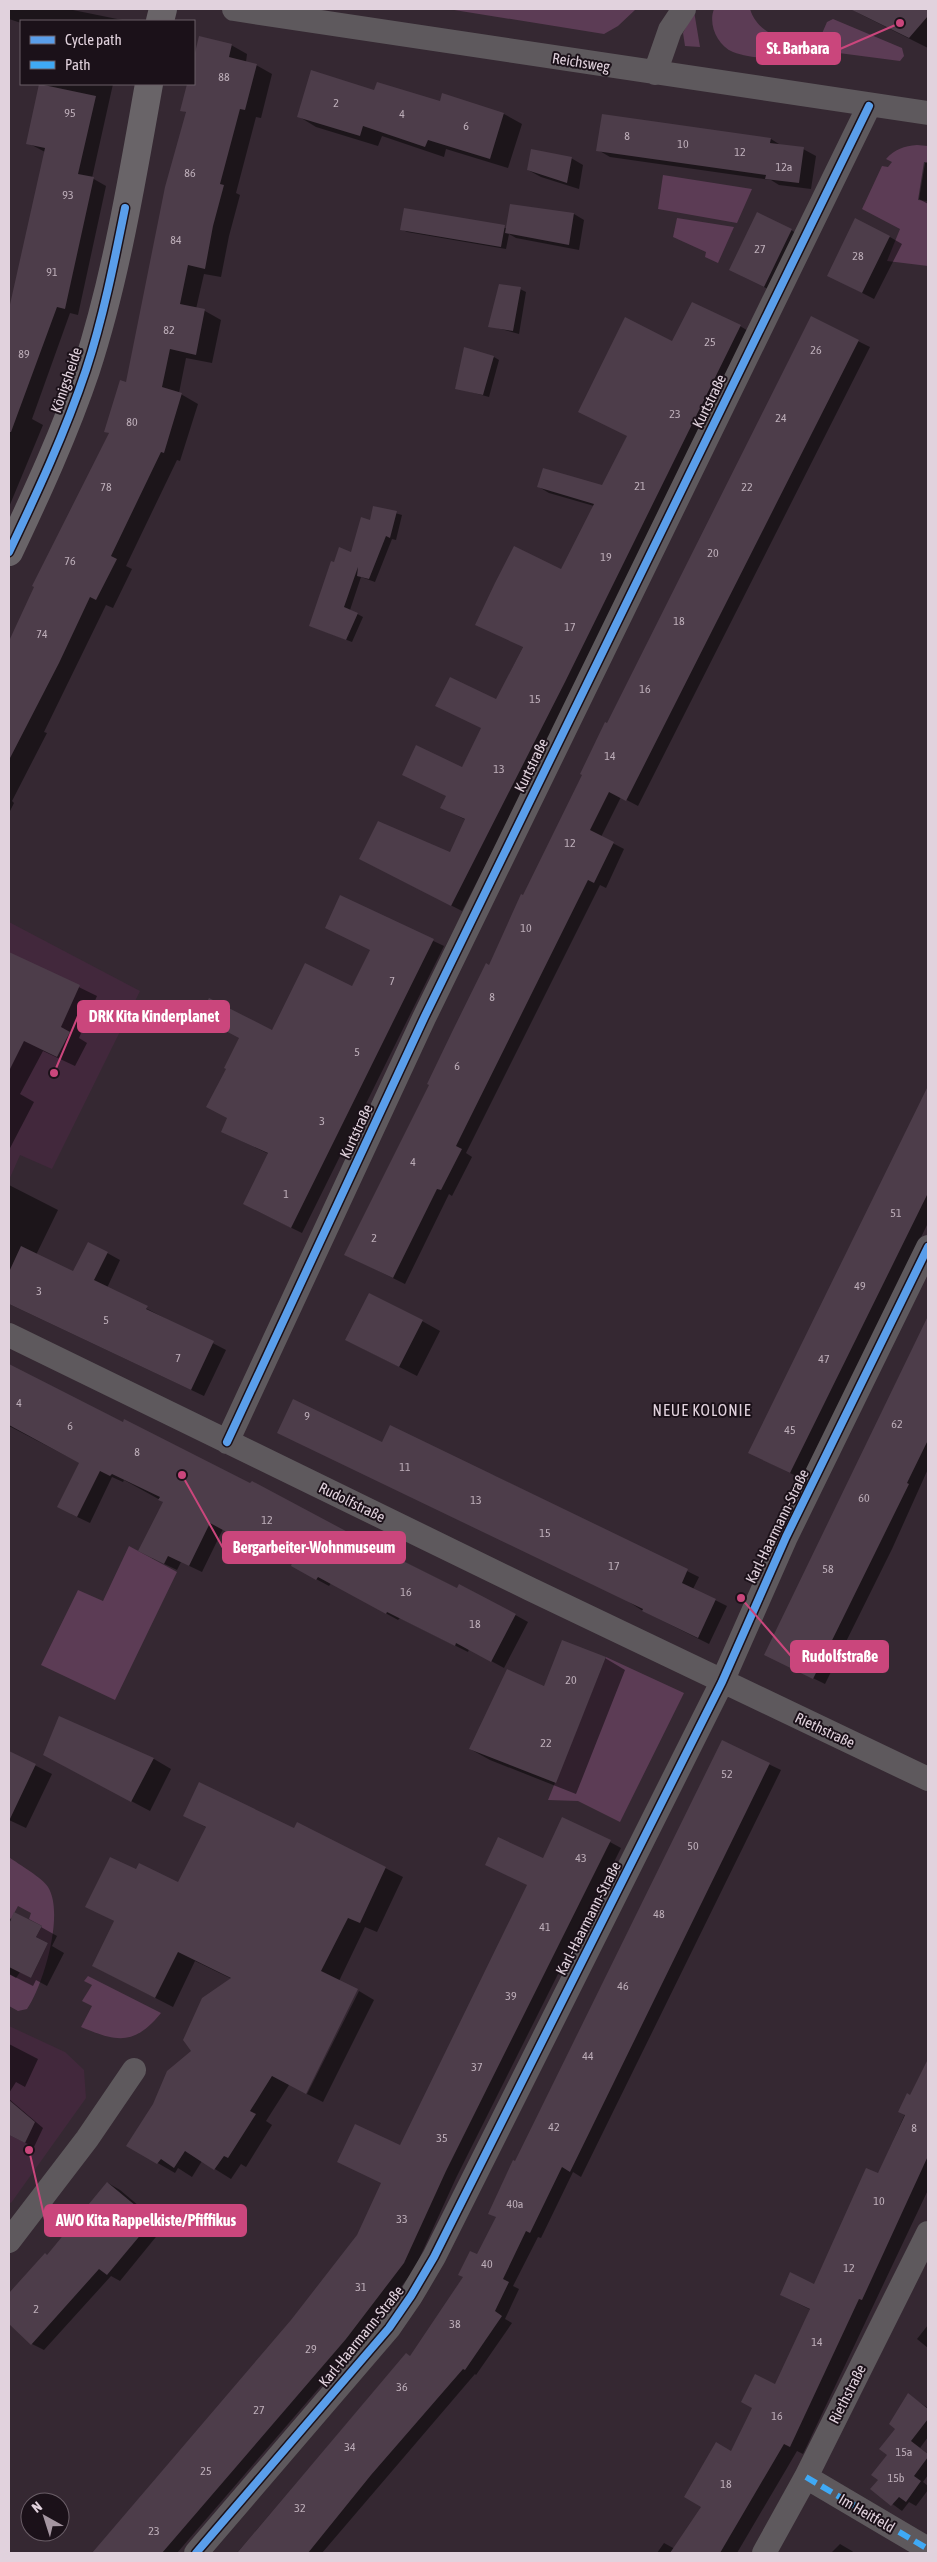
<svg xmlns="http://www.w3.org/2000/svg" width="937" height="2562" viewBox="0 0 937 2562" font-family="'Asap Condensed',sans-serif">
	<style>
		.built { fill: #42283c }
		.green { fill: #5c3c55 }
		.shadow { fill: #0007 }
		.building { fill: #4d3d4a }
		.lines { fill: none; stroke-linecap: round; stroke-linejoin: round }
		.street { stroke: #5e595d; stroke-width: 24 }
		.secondary { stroke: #696468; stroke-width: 28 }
		.quiet { stroke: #3fa9f5; stroke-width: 6; stroke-dasharray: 12 6; stroke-linecap: butt }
		.cycleway-casing { stroke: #1b1119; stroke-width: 11 }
		.cycleway { stroke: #5a9eea; stroke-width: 8 }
		.labels { text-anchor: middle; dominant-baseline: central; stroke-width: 4; stroke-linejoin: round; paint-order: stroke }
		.number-label { font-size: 12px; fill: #bcadb8 }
		.street-label { font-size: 15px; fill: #e1d2dd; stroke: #1b1119 }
		.neighbourhood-label { font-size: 16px; letter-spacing: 1px; fill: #e1d2dd; stroke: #1b1119 }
		.leader { fill: none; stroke: #ca467c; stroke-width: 2 }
		.callout-dot { fill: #ca467c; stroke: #1b1119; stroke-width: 2 }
		.callout { fill: #ca467c; stroke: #ca467c; stroke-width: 2 }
		.callout-label { font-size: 16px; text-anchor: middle; font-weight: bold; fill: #fff }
	</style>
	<rect width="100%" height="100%" fill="#352832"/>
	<path class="built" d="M9,922L140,991L52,1169L20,1155L9,1180Z
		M9,2026L65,2052L84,2070L86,2098L11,2203L9,2202Z"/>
	<path class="green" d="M448,9H636L618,26L604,34Z
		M714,9H750C759,38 792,42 817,45L827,22L833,19L902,48L904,56L900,61L785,46L784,60C768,58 748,58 733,52C717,45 708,24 714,9Z
		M694,11L700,47L685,46L683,33Z
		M917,145L928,146V162H924L918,200L928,201V266L887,261L900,229L862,209L882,166L888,167L892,162L886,159C895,149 904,146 917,145Z
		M663,175L752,189L737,223L658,209Z
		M677,218L734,227L718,263L705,257L706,252L673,237Z
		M129,1546L177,1572L115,1700L41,1665L78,1590L103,1601Z
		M606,1657L684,1693L620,1822L578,1801L548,1800Z
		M9,1857C18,1864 43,1878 48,1887C65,1914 43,1986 27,2009L18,2011L9,2006V1974L16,1978L20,1972L31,1978L48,1943L36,1937L42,1926L29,1919L31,1913L18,1906L11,1919L9,1917Z
		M88,1976L161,2013C134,2046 117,2042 81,2027L92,2006L82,2001L92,1985L84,1981Z"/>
	<path class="shadow" d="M9,9H68L127,21H21V23L9,19Z
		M851,9H928V48L862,15Z
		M200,37L231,45L247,54L246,62L256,65L272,74L261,118L256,117L236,193L240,195L229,236L221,277L204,274L196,309L205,311L221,320L212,363L186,358L179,393L198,404L180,461L177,460L126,566L132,569L113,608L106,605L44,732L47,733L12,801L14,803L9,813V642L110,434L106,431L127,384L187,113L182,110L188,84H194V62Z
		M40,84H113L92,178L106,186L78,315L70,313L32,419L43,425L9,507V314L45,152L28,143Z
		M375,91L441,102L443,95L504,114L522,124L508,168L446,149L444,157L382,136L378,146L316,127L298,116Z
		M771,139L782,146L803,149L816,156L811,189L779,185L771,180L610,157L598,150Z
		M571,158L583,165L579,189L541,177L528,170Z
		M925,163H928V204L919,199Z
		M574,214L584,220L579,250L516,238L509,234L506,249L407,232L401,229L507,228Z
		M791,230L803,237L776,293L742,276Z
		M890,237L902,244L874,299L829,276Z
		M520,289L526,292L519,334L490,326Z
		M811,318L870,347L638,806L621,797L601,837L624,849L606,888L600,885L466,1153L472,1157L452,1196L449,1194L405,1284L346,1255Z
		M740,326L750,332L550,739L462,911L370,864L451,854L466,820L452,813L462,768L594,506L549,493L539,487L603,486L673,343Z
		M494,357L499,360L489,397L456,388Z
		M374,507L402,515L396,540L392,539L375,582L361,577L350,610L363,617L352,642L316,628L352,553L371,521Z
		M341,897L444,946L302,1233L255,1210L269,1154L233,1137L273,1032L352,987L371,950Z
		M9,953L97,996L79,1038L87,1043L75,1066L43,1051L20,1094L34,1102L9,1150Z
		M928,1088V1223L802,1479L762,1459L857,1237Z
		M9,1185L58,1210L36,1255L74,1273L89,1243L120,1260L107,1288L226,1350L204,1396L9,1304Z
		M422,1321L440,1331L417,1376L364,1349Z
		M928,1322V1469L892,1549L825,1684L766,1655Z
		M9,1366L458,1589L460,1585L528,1622L504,1668L469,1649L468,1652L400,1618L398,1620L331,1583L329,1586L305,1573L294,1563L262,1547L260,1549L223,1529L202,1572L181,1562L177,1570L152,1558L164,1502L124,1480L123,1482L112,1477L90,1523L71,1514L80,1463L9,1426Z
		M383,1443L495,1476L699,1577L693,1589L727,1606L709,1644L643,1611Z
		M605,1658L625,1670L576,1794L490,1760L470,1749Z
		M60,1718L154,1759L171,1769L150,1811L63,1765Z
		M722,1742L781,1770L581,2177L573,2172L541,2238L538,2237L513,2286L519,2289L505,2319L512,2323L476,2375L475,2374L322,2553H237L406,2354L411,2357L478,2255L497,2217L516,2163Z
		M9,1752L52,1774L26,1828L9,1820Z
		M184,1815L295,1830L298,1824L403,1877L377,1932L365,1927L289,2085L266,2121L272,2125L246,2167L241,2164L231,2179L202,2161L192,2177L178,2168L175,2173L128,2146L193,2051L232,1979L195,1961L173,2007L93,1966L116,1922L87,1907L137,1871L179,1884L207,1828Z
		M610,1842L621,1848L456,2178L414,2270L357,2344L177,2553H93L292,2321L358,2236L401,2147Z
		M9,1919L41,1927L57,1936L52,1946L64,1953L47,1986L36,1980L33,1986L9,1974Z
		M359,1991L374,2000L323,2102L307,2094Z
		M9,2044L38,2059L25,2087L16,2082L9,2093Z
		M928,2062V2190L803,2454L797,2451L737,2553H657L664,2543L675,2549L703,2507L731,2452L776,2386L811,2310L781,2295L815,2286L878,2175Z
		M9,2099L43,2128L34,2147L9,2135Z
		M108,2183L120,2190L164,2227L120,2281L111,2276L44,2350L32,2344L9,2323V2295L45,2255L47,2256Z
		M928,2325V2348L917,2339Z
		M908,2395L928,2408V2437L920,2448L928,2454V2475L923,2482L928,2486V2490L916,2506L909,2502L902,2511L872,2489L879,2480Z
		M840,2544L852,2551L854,2553H831Z"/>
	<path class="building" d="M850,9H928V16L909,38Z
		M199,36L232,44L229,57L257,64L245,110L240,109L220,184L224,185L213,226L205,269L188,265L180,304L205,309L196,355L170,349L162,387L182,393L164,453L161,452L111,556L117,559L96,600L90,597L59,663L9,760V641L34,587L32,586L109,433L104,432L120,380L126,382L165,187L186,112L180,111L187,84H194V57Z
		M311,70L374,90L377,82L440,101L442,93L504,113L490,159L428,140L425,147L363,126L360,136L297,117Z
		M39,84L96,96L78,174L94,177L65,309L57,307L11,432H9V309L45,148L26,144Z
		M602,114L771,138L770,143L804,147L799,183L765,179L766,175L596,151Z
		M531,149L572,157L567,183L527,170Z
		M510,204L574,213L569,245L505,233Z
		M404,208L505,225L501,247L400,230Z
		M757,212L792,229L764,287L729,270Z
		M855,218L890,236L862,293L827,276Z
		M499,284L521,287L513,331L488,327Z
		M692,302L741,325L565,682L451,906L359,859L378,821L450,852L465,819L440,808L446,796L402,775L416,745L462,767L481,728L435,706L450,677L496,699L523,647L475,625L495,583L514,546L561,569L594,504L537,487L543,468L602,485L627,436L578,412L625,317L672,341Z
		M811,316L859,340L626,801L609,792L590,830L614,842L594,883L588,880L456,1146L462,1149L441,1190L437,1189L393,1278L344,1255L429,1085L427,1084L452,1032L486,963L489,965L521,894L523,895L582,775L580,774L605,722L607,723Z
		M464,347L494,356L483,395L455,389Z
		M373,506L397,511L390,538L386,536L369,579L357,576L358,567L344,607L358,613L346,640L309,626L331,561L334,562L339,547L351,552L361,517L370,520Z
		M340,895L434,939L291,1228L243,1204L268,1153L221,1132L227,1118L206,1107L226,1069L224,1068L239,1038L199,1017L209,998L272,1030L305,963L352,986L370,950L325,928Z
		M9,952L80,985L61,1027L70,1032L57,1057L24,1041L9,1071Z
		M928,1086V1193L790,1473L748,1453Z
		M88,1242L108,1252L94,1280L148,1306L146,1309L214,1341L191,1390L9,1304V1272L21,1246L73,1271Z
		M369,1293L423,1320L399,1367L345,1340Z
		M928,1316V1440L907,1483L909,1484L813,1679L764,1655Z
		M9,1364L123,1422L124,1419L250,1483L252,1481L389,1554L457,1588L459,1584L516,1614L491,1662L456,1643L455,1646L387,1612L386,1614L318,1577L316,1580L291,1566L292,1563L249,1540L247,1543L210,1523L189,1566L168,1556L164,1564L138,1551L163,1502L158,1500L160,1497L112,1474L110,1476L100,1471L77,1517L57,1507L79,1463L9,1425Z
		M293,1399L382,1442L390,1425L688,1569L682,1583L716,1599L698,1638L642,1611L643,1609L277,1433Z
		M562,1640L606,1657L556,1783L469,1749L507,1669L544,1686Z
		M59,1716L154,1758L131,1802L43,1755Z
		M722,1740L770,1763L570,2172L562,2167L530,2233L526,2231L503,2279L509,2282L495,2311L502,2316L465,2370L463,2369L371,2475L308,2553H237L406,2353L410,2356L463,2277L458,2275L470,2251L477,2254L496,2217L488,2214L513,2160L515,2161Z
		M9,1751L36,1764L9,1821Z
		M199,1782L294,1828L297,1822L386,1867L360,1923L348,1918L321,1971L358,1989L306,2094L272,2076L250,2111L256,2114L228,2158L224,2156L214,2170L185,2151L174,2168L161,2159L157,2164L126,2146L153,2104L167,2071L191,2051L183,2040L202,1998L231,1978L178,1952L155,1998L92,1966L114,1921L85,1907L110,1857L136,1869L139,1863L178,1882L206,1827L183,1816Z
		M562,1817L611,1840L446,2171L404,2263L346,2339L162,2553H92L291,2320L357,2235L381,2183L337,2162L355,2124L400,2145L527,1885L485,1865L498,1837L543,1858Z
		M14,1912L42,1926L36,1937L48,1943L31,1978L9,1967V1924Z
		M928,2059V2156L862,2300L859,2299L790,2447L784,2444L720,2553H670L701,2507L684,2497L716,2442L731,2451L752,2408L741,2402L755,2374L775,2384L810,2309L780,2295L790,2272L814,2284L866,2168L878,2173L905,2115L898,2112L907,2093L910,2095Z
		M9,2100L35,2122L25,2143L9,2135Z
		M107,2182L153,2220L107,2275L99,2269L31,2345L9,2324V2293L45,2253L47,2255Z
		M908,2393L928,2409V2419L911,2441L928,2454V2457L914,2476L921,2481L906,2502L899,2497L891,2506L870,2489L878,2480L871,2475L887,2455L879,2449L895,2429L889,2424Z"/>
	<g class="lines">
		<path class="street" d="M234,9L928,113
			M655,73L670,30L684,9
			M9,1335L530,1589L928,1779
			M227,1442L424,1018L869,106
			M9,2241L87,2139L134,2070
			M806,2477L928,2549
			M196,2553L389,2328L411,2296L434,2257L722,1682L786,1537L928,1247
			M764,2553L806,2477L928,2233"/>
		<path class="secondary" d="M160,21L163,9
			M9,552C37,493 65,432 86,370C116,278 132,179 149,84"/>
		<path class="quiet" d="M806,2477L928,2549"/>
		<g class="cycleway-casing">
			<path id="cycleway" d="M9,552C37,493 65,433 86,370C103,318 114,263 125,208
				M227,1442L424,1018L869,106
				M196,2553L389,2328L411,2296L434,2257L722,1682L786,1537L928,1247"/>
		</g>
		<use href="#cycleway" class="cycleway"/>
	</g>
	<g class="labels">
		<g class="number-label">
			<text x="224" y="77">88</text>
			<text x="336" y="103">2</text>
			<text x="70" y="113">95</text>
			<text x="402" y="114">4</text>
			<text x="466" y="126">6</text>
			<text x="627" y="136">8</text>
			<text x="683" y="144">10</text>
			<text x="740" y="152">12</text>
			<text x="784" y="167">12a</text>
			<text x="190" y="173">86</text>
			<text x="68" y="195">93</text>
			<text x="176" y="240">84</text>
			<text x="760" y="249">27</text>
			<text x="858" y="256">28</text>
			<text x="52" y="272">91</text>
			<text x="169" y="330">82</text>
			<text x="710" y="342">25</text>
			<text x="816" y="350">26</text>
			<text x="24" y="354">89</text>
			<text x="675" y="414">23</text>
			<text x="781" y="418">24</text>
			<text x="132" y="422">80</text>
			<text x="640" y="486">21</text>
			<text x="106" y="487">78</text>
			<text x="747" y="487">22</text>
			<text x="713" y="553">20</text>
			<text x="606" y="557">19</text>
			<text x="70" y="561">76</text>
			<text x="679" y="621">18</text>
			<text x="570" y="627">17</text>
			<text x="42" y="634">74</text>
			<text x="645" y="689">16</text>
			<text x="535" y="699">15</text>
			<text x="610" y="756">14</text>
			<text x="499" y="769">13</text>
			<text x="570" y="843">12</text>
			<text x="526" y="928">10</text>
			<text x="392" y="981">7</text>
			<text x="492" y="997">8</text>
			<text x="357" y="1052">5</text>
			<text x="457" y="1066">6</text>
			<text x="322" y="1121">3</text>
			<text x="413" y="1162">4</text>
			<text x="286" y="1194">1</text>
			<text x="896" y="1213">51</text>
			<text x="374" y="1238">2</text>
			<text x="860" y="1286">49</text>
			<text x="39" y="1291">3</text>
			<text x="106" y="1320">5</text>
			<text x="178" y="1358">7</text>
			<text x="824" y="1359">47</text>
			<text x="19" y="1403">4</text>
			<text x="307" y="1416">9</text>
			<text x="897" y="1424">62</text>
			<text x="70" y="1426">6</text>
			<text x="790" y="1430">45</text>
			<text x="137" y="1452">8</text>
			<text x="405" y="1467">11</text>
			<text x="864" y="1498">60</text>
			<text x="476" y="1500">13</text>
			<text x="267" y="1520">12</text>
			<text x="545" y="1533">15</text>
			<text x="614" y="1566">17</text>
			<text x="828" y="1569">58</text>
			<text x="406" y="1592">16</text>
			<text x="475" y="1624">18</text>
			<text x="571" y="1680">20</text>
			<text x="546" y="1743">22</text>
			<text x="727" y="1774">52</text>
			<text x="693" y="1846">50</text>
			<text x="581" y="1858">43</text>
			<text x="659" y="1914">48</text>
			<text x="545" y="1927">41</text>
			<text x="623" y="1986">46</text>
			<text x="511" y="1996">39</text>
			<text x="588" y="2056">44</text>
			<text x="477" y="2067">37</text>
			<text x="554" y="2127">42</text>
			<text x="914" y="2128">8</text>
			<text x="442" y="2138">35</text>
			<text x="879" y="2201">10</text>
			<text x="515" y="2204">40a</text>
			<text x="402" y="2219">33</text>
			<text x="487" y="2264">40</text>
			<text x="849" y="2268">12</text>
			<text x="361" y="2287">31</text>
			<text x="36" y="2309">2</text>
			<text x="455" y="2324">38</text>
			<text x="817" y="2342">14</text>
			<text x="311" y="2349">29</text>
			<text x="402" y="2387">36</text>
			<text x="259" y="2410">27</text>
			<text x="777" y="2416">16</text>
			<text x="350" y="2447">34</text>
			<text x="904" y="2452">15a</text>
			<text x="206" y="2471">25</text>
			<text x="896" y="2478">15b</text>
			<text x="726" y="2484">18</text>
			<text x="300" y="2508">32</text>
			<text x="154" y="2531">23</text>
		</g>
		<g class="street-label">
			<text transform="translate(581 62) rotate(9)">Reichsweg</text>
			<text transform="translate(66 380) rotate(-71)">Königsheide</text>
			<text transform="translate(709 401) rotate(-64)">Kurtstraße</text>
			<text transform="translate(531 765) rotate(-64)">Kurtstraße</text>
			<text transform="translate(356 1131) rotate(-65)">Kurtstraße</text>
			<text transform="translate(352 1502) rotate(26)">Rudolfstraße</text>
			<text transform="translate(777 1526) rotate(-64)">Karl-Haarmann-Straße</text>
			<text transform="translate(825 1730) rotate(25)">Riethstraße</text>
			<text transform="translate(588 1918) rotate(-63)">Karl-Haarmann-Straße</text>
			<text transform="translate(361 2336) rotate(-51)">Karl-Haarmann-Straße</text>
			<text transform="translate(847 2394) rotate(-63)">Riethstraße</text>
			<text transform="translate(867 2513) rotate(30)">Im Heitfeld</text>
		</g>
		<g class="neighbourhood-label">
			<text x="702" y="1410">NEUE KOLONIE</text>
		</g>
	</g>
	<path class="leader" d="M900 23L840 49M54 1073L78 1016M182 1475L223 1548M741 1598L791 1656M29 2150L45 2220"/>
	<g class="callout-dot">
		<circle cx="900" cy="23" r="5"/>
		<circle cx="54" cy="1073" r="5"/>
		<circle cx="182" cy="1475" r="5"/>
		<circle cx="741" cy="1598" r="5"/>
		<circle cx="29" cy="2150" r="5"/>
	</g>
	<g class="callout">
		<rect x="757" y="33" width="83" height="31" rx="5"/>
		<rect x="78" y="1001" width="151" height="31" rx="5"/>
		<rect x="223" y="1532" width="182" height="31" rx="5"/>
		<rect x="791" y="1641" width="97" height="31" rx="5"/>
		<rect x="45" y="2205" width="201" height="31" rx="5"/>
	</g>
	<g class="callout-label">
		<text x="798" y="54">St. Barbara</text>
		<text x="154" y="1022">DRK Kita Kinderplanet</text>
		<text x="314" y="1553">Bergarbeiter-Wohnmuseum</text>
		<text x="840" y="1662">Rudolfstraße</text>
		<text x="146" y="2226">AWO Kita Rappelkiste/Pfiffikus</text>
	</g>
	<rect width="937" height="2562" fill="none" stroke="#e1d2dd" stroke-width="20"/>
	<rect x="20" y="20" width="175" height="65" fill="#1b1119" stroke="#6a5e67"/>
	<rect x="30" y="36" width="25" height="8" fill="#5a9eea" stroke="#6a5e67"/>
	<text x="65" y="45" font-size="15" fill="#e1d2dd">Cycle path</text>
	<rect x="30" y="61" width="25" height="8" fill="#3fa9f5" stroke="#6a5e67"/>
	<text x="65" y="70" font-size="15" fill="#e1d2dd">Path</text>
	<g transform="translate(45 2517) rotate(321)"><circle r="24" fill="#1b1119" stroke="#6a5e67"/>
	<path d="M0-4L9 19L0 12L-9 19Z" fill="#a596a1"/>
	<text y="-8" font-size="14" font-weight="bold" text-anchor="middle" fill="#e1d2dd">N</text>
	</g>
</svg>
